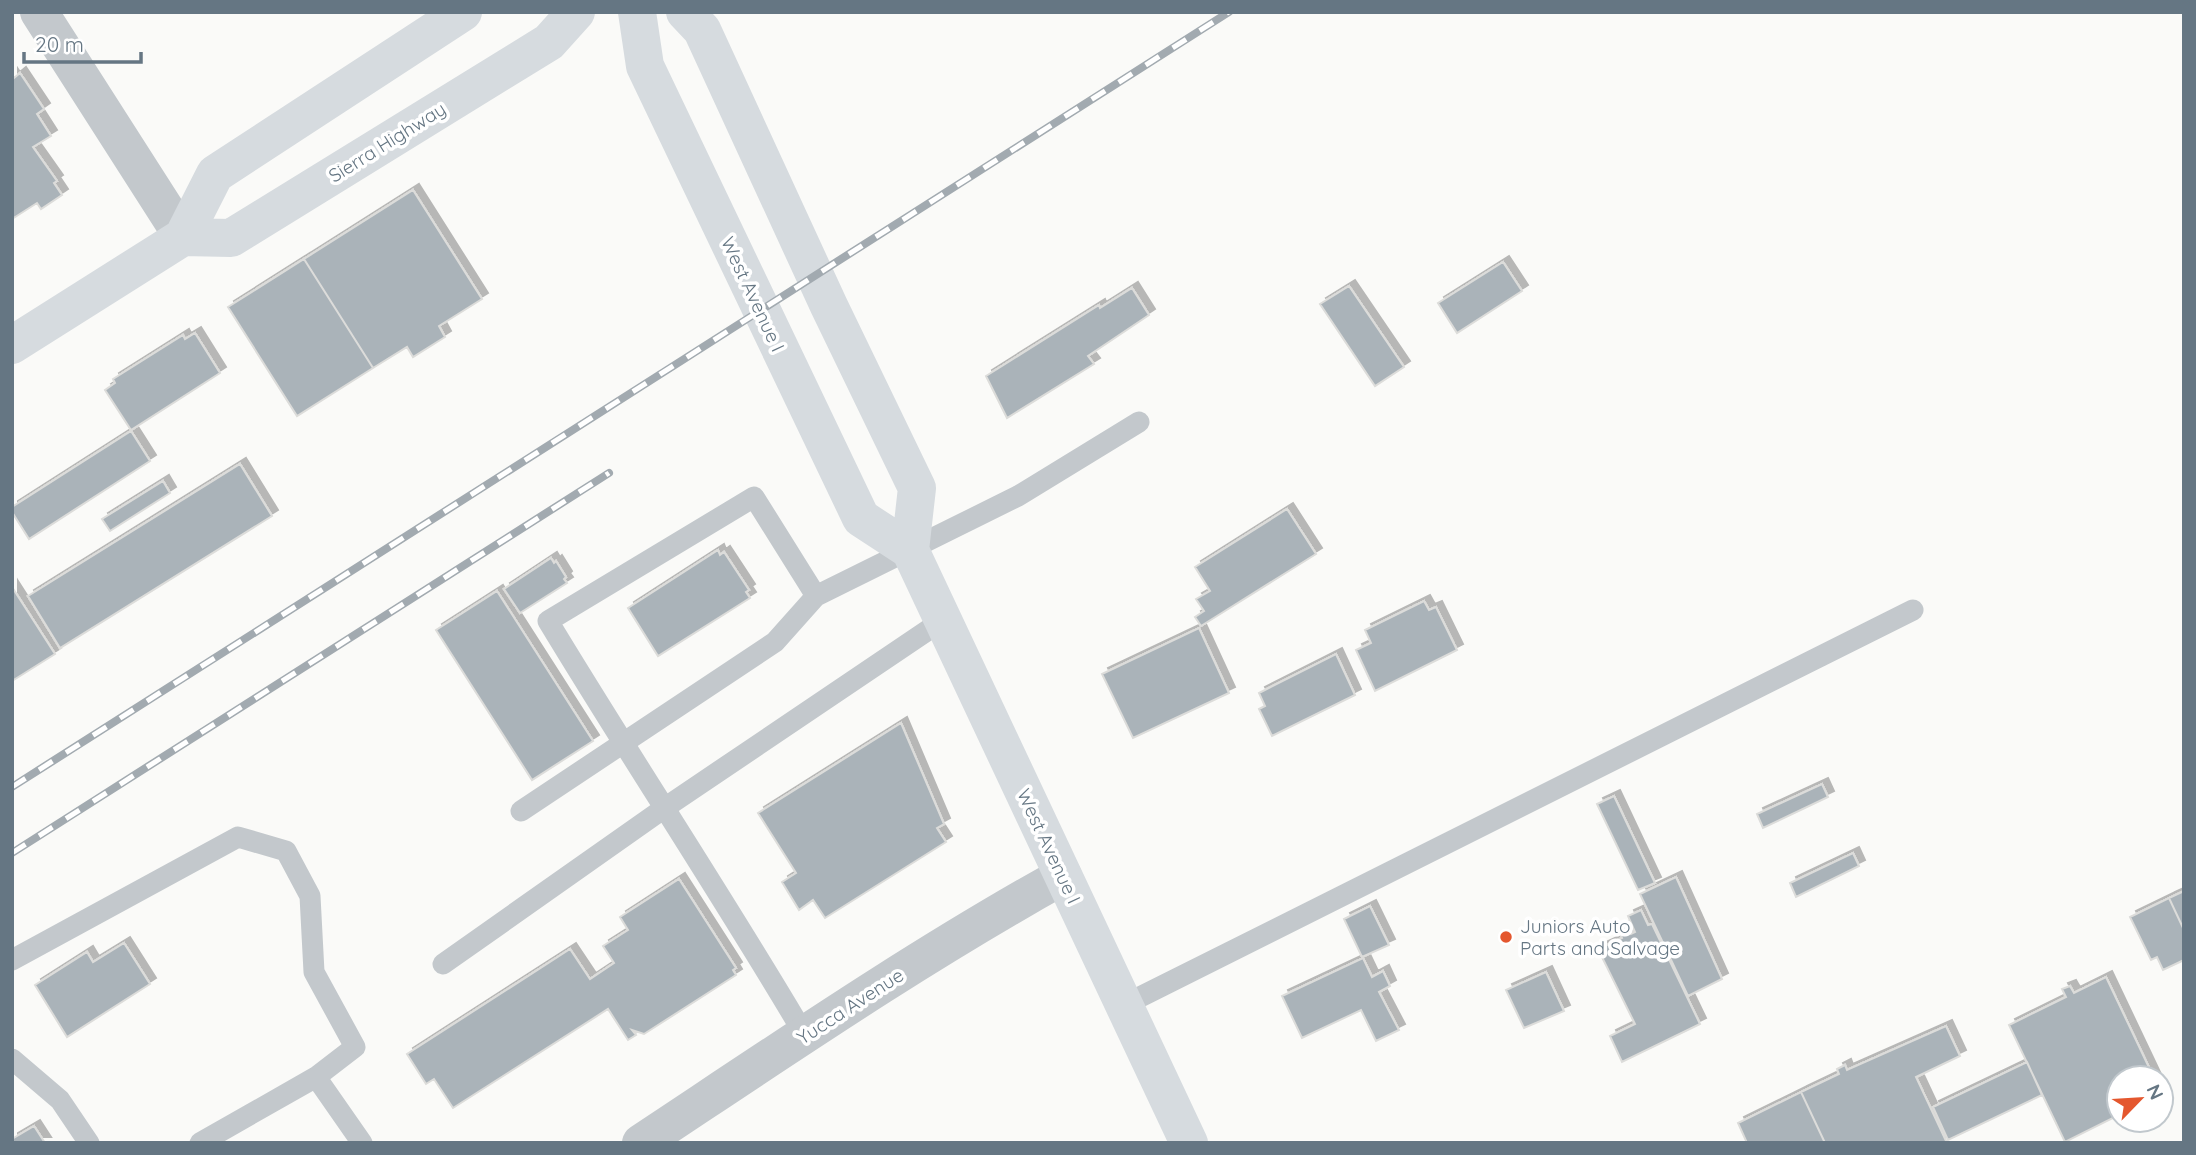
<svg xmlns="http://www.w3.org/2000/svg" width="2196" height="1155" viewBox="0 0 2196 1155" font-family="Quicksand,sans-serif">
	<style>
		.building { fill: #aab3b9; stroke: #dcdcda; stroke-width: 2; filter: url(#shadow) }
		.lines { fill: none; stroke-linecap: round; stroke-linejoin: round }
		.lane { stroke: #c3c8cc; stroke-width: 21 }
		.street { stroke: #c3c8cc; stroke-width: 38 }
		.primary { stroke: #d6dbdf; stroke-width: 38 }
		.rail-casing { stroke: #a2aab0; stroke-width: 8 }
		.rail { stroke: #fff; stroke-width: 5; stroke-dasharray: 16; stroke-linecap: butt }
		.poi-dot { fill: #e4572e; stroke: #fff; stroke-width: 2.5 }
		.labels { text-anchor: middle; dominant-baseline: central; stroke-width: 7; stroke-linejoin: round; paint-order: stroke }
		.street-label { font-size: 19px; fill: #657683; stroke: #fff }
		.poi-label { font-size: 19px; fill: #657683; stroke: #fff; text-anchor: start }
	</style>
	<defs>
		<filter id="shadow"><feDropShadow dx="6" dy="-6" stdDeviation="0" flood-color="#0004"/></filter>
	</defs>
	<rect width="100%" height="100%" fill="#fafaf8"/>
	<path class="building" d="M20,73L44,109L37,114L51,136L33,147L57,181L54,183L62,195L41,209L37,203L12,219V75L14,78Z
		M413,190L482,299L439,326L445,337L413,357L407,347L373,368L304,259Z
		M304,259L373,368L297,416L228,307Z
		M1503,262L1522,291L1457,333L1438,303Z
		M1349,286L1404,367L1375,386L1320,304Z
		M1132,288L1149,315L1088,356L1094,364L1007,418L986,376L1099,305L1100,308Z
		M195,333L220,373L131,430L105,390L115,383L113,379L183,335L185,339Z
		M131,431L150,461L29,539L12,512V507Z
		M240,464L272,516L60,648L28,596Z
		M163,481L170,493L110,531L102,519Z
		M1287,509L1316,554L1201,626L1195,617L1204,611L1196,599L1210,591L1195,567Z
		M718,550L720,555L724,552L749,590L746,592L750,598L658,656L628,608Z
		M551,558L554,563L556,561L566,577L564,579L567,583L520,613L504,589Z
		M12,587L55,654L12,681Z
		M497,591L593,741L532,780L436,630Z
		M1424,601L1429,610L1436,607L1457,650L1375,691L1356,650L1371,643L1365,630Z
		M1199,628L1229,693L1133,738L1102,674Z
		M1336,654L1355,695L1272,736L1259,709L1265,706L1259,693Z
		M901,723L944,824L937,828L946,842L825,918L813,900L799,910L782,882L796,873L758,813Z
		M1822,784L1828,797L1763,828L1757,814Z
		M1614,796L1655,883L1638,890L1597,804Z
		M1853,853L1859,866L1796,897L1790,883Z
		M1676,877L1722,979L1688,996L1640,894Z
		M679,879L736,968L733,970L736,975L644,1034L632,1030L636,1035L628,1040L608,1009L453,1108L434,1079L426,1084L407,1054L570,949L590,979L614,963L603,946L628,930L620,917Z
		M2184,891V930L2169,898Z
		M2169,898L2184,930V960L2163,970L2157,957L2151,960L2130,917Z
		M1370,906L1389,945L1362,957L1344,919Z
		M1641,910L1648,925L1652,924L1700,1024L1622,1062L1610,1036L1635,1024L1598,949L1622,938L1618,929L1627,925L1631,934L1635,932L1628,916Z
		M124,943L150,984L67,1037L35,985L87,952L93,962Z
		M1363,958L1372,977L1383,971L1390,986L1379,992L1399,1030L1376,1041L1361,1010L1302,1038L1282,996Z
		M1546,972L1564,1011L1524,1028L1506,990Z
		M2106,977L2154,1078H2119V1115L2065,1142L2009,1025L2066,997L2062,989L2070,986L2074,993Z
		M1946,1026L1960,1056L1916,1077L1947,1143H1825L1801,1092L1839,1074L1837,1069L1845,1065L1847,1070Z
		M2027,1062L2042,1095L1948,1140L1933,1107Z
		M1801,1092L1825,1143H1747L1738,1123Z
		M34,1126L45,1143H12V1139Z"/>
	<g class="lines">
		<path class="lane" d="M521,811L775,642L816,596L1018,496L1139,422
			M12,960L238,837L286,851L310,896L314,972L355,1047L316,1077L362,1143
			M443,964L663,809L943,620
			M1124,1005L1913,610
			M804,1034C722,895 632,760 548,621L754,497L816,596
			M12,1059L60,1100L89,1143
			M200,1143L316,1077"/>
		<path class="street" d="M39,12L183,237
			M641,1143C780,1051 917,957 1063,876"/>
		<path class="primary" d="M637,12L645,66L861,518L910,550
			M685,12L702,30L829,306L917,488L910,550L1189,1143
			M183,237L231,238L549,42L576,12
			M12,345L183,237L215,174L463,12"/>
		<g class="rail-casing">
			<path id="rail" d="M12,787L1229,12
				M12,853L609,473"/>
		</g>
		<use href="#rail" class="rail"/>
	</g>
	<circle class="poi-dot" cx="1506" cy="937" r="7"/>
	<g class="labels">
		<g class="street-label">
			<text transform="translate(387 142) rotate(-32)">Sierra Highway</text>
			<text transform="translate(753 294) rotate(65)">West Avenue I</text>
			<text transform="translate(1049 846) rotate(65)">West Avenue I</text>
			<text transform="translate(850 1006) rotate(-33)">Yucca Avenue</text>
		</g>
		<g class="poi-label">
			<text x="1520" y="926">Juniors Auto<tspan x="1520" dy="22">Parts and Salvage</tspan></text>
		</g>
	</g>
	<rect width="2196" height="1155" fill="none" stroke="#657683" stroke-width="28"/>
	<g transform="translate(2140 1099) rotate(65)"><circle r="33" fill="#ffffff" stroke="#c1c8cd" stroke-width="2"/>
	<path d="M0-5L12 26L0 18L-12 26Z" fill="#e4572e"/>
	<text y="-10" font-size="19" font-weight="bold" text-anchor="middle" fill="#657683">N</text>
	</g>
	<path d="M24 52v10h117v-10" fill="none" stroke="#657683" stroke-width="3.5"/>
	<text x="35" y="52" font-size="21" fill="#657683" stroke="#ffffff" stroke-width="5" paint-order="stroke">20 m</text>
</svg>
